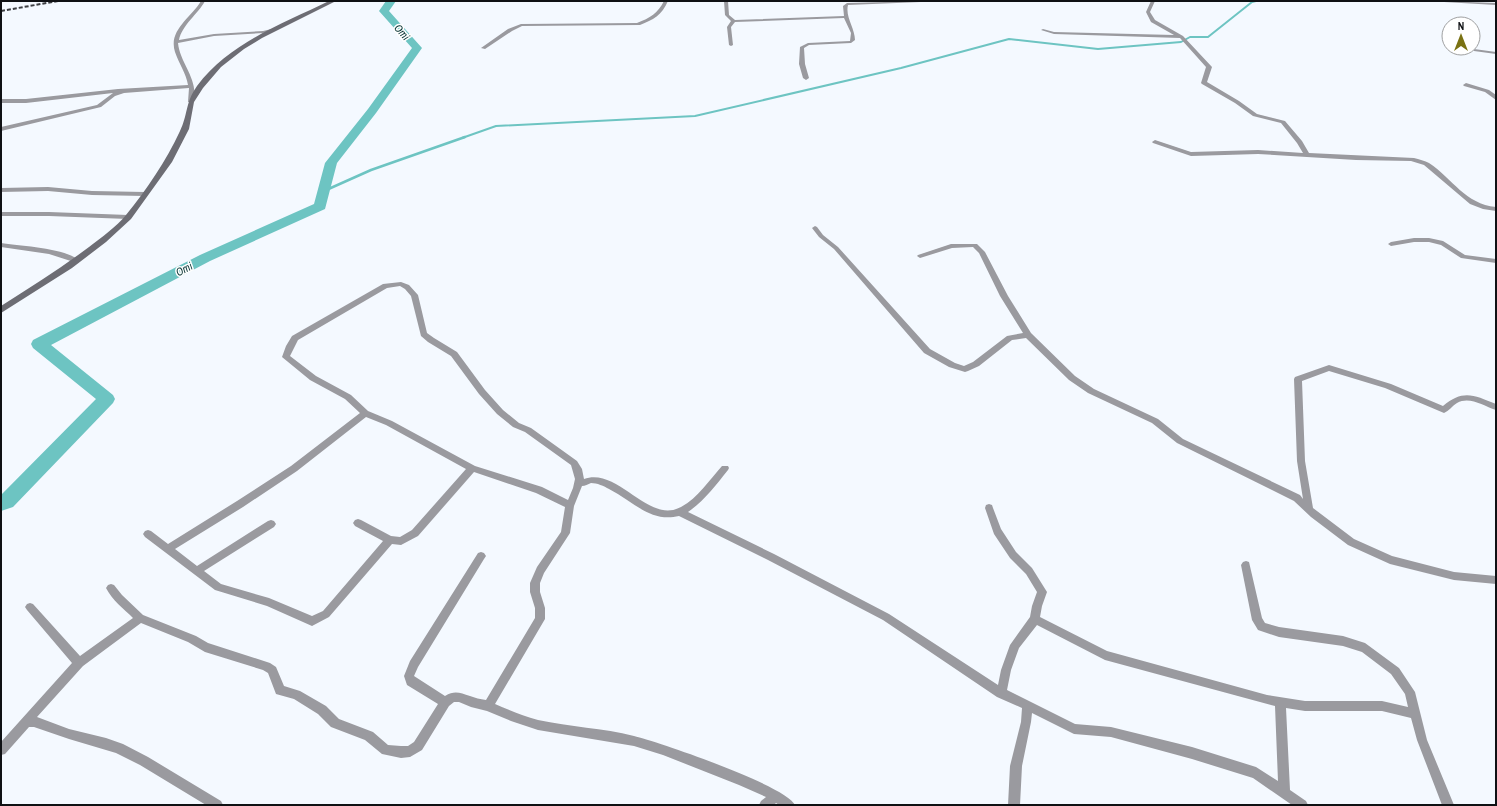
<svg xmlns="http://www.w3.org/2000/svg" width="1497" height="806" viewBox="0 0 1497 806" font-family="'Archivo Narrow',sans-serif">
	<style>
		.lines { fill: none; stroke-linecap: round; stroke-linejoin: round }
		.stream-far1 { stroke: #6dc4c2; stroke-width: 2 }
		.stream { stroke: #6dc4c2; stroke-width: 2.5 }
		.river { fill: #6dc4c2; fill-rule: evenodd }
		.street { fill: #9a9a9f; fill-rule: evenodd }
		.secondary { fill: #6d6d74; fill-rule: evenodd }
		.rail { stroke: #3c3e42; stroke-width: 2; stroke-dasharray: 4 2; stroke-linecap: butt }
		.labels { text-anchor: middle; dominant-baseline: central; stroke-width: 3; stroke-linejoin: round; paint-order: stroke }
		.water-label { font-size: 11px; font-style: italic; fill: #043131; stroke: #fff }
	</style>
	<rect width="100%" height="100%" fill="#f4f9ff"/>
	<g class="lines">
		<path class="stream-far1" d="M462,138L496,126L695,116L901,68L1009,39L1098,49L1181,42L1190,37H1208L1252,2L1256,1"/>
		<path class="stream" d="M324,191L371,170L465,137"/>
		<path class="river" d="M386,1H396L389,11L422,48L376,113L337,163L325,209L210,261L51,345L113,395L115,399L113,403L13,507L1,511V495L96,399L33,348L31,344L33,340L200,255L314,204L325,163L368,109L412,48L379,11Z"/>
		<path class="street" d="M201,1H205C198,14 182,25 179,40L214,34L263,31L276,28L278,29L263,33L214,36L178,43C180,64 200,80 193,103L188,102L189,88L124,93L115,96L101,107L1,131V127L97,105L113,93L26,103H1V99H26L118,89L188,85C186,73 179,64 175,52C168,30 191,18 201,1Z
			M664,1H668C662,15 653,20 640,25L522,26L512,31L485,49L481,48L508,29L521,24L637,23C650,18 658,13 664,1Z
			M724,1H728L729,15L735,20L844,16L843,6L847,3L923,1L921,2L848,5C845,17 855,28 855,40L851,43L809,45L804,48L805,64L809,78L806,80L803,78L799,64L800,47L808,43L850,41L851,33L844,18L735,22L731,27L733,45L731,46L729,45L727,27L731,21L725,15Z
			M1151,1H1155L1150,12L1155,20L1183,36L1212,67L1207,82L1239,101L1257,114L1285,121L1302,141L1309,153L1414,158C1419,159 1425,161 1429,163C1453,179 1465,204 1496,207V211L1483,209L1470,204L1424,165L1411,161L1356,160L1258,154L1191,156L1153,143L1152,142L1155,140L1191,152L1258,150L1303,153L1297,143L1281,123L1253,116L1235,103L1202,84L1201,83L1206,67L1180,38L1054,34L1041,30L1043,29L1054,32L1174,35L1151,22L1146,12Z
			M1442,1L1496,3V5L1444,2Z
			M1474,49L1496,52V54L1474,51Z
			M1466,83L1489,90L1496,95V100L1485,92L1464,86L1463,85Z
			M48,187L92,191L145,192L148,194L145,196L92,195L48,191L1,192V188Z
			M1,212H49L128,215L131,217L128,219L49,216H1Z
			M815,226L817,227L823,235L838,247L930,349L955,363L964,366L973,362L1007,336L1023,333L1000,296L979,253L973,247L952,248L920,258L917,256L918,255L951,244H977L985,252L1008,296L1031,333L1075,376L1094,389L1158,419L1183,439L1300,495L1303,499L1297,461L1294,379L1295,377L1329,365L1391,384L1443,406C1463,389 1474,395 1496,404V410C1483,406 1470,396 1457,403C1452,406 1449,411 1444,413L1385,388L1329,371L1302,381L1305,461L1313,508L1354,539L1392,556L1454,572L1496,576V584L1454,580L1390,564L1348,545L1311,517L1294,501L1177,443L1152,423L1088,393L1069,380L1026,338L1012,340L979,366L968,371L965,372L949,367L924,353L834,249L819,237L812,228Z
			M1414,238H1429L1443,241L1465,255L1496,259V263L1461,258L1441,245L1429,242H1414L1391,246L1388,244L1391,242Z
			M1,243C21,246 66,248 80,261L77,263L49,254L1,247Z
			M401,282L409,285L418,295L427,333L434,338L457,352L485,390L503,410L519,423L531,428L577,461L582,469L584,479C619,467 648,525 681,507C698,498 710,479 722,466H728L729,468L728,470C716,485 704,501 688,512L774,554L889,614L998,685L1001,670L1010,645L1030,617L1032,606L1037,592L1026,574L1010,558L994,534L985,508L986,505L989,504L992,505L993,508L1001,529L1016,552L1032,568L1047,592L1042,606L1040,617L1107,651L1267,695L1305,701H1382L1408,707L1405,694L1391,674L1362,652L1343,646L1279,637L1258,630L1252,620L1241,565L1243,562L1246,561L1249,562L1262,618L1265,623L1279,627L1343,636L1365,643L1399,668L1415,692L1427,740L1454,805H1442L1417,740L1411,718L1382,711H1305L1286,708L1290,790L1306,801L1308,805H1292L1253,778L1192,759L1111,737L1074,734L1032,713L1031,722L1022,766L1020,805H1008L1010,766L1021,722L1022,708L997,697L883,620L768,560L679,516C650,523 633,501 609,489C604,486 597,483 591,483C588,484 585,486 582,486L574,506L570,533L544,573L540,583V592L545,608V619L495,704C509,710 523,716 538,720C570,727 603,728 634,736C659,742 787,786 795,805H779L776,803L774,805H759L761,801L766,797L739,785L663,755L634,746L538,730L511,721L487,711L471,707L459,702H454L449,706L422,750L410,757L401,758L382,754L365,740L331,727L318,714L294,699L276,694L268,673L263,670L205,652L188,642L141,623L83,666L37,717L69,729L106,738L123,744L148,757L221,801L223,805H206L140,765L116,753L69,739L34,727H29L5,754L1,755V742L72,663L27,610L25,607L27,604L30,603L33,604L80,656L133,618C124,609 112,600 106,588L108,585L111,584L114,585L122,595L143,615L196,636L208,643L270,663L276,667L284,686L300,691L326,706L339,719L373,732L388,745L401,746H408L414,742L438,704L407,685L404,676L410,661L478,553L481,552L484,553L486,556L484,559L418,667L414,676L445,696C455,690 460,693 470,696C475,698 480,699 486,700L535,618V608L530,592V583L537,567L561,532L565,507L536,493L474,472L418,536L401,545L392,544L329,617L312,626L267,606L215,590L145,537L143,534L145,531L148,530L151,531L168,544L237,501L291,466L360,413L345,399L310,380L282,357L286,346L292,336L383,284ZM400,286L405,289L411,296L421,336L428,342L451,356L479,394L497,414L513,427L525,432L571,465L575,479L573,488L568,500L542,487L475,466L392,421L368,411L351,395L316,376L290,356L298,340L387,288ZM366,417L386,425L466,469L412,530L400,537L391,536L361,520L358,519L355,520L353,523L355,526L383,541L323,611L312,616L269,598L221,584L204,571L274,527L276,524L274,521L271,520L268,521L197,566L175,549L243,507L297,471ZM1037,625L1105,660L1275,706L1278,781L1256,767L1192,747L1111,727L1075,724L1007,690L1011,670L1019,648Z"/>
		<path class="secondary" d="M329,1H336L262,38L244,49L221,67L203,88L194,102L189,129L172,162L131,219L106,242L72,268L1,313V306C31,287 61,268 89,247C102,237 116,227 126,215C147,189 166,161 180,131C188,115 185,103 197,86C229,43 282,24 329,1Z"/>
		<path class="rail" d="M1,11L58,1"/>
	</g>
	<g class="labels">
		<g class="water-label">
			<text transform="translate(402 32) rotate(49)">Omi</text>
			<text transform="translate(184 269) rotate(-27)">Omi</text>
		</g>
	</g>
	<rect width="1497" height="806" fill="none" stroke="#0f1114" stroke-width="4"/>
	<g transform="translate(1461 36)"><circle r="19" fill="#ffffff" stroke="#9fa0a1"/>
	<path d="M0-3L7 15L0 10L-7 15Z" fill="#7a7213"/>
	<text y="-6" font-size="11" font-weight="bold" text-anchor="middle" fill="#0f1114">N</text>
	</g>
</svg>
